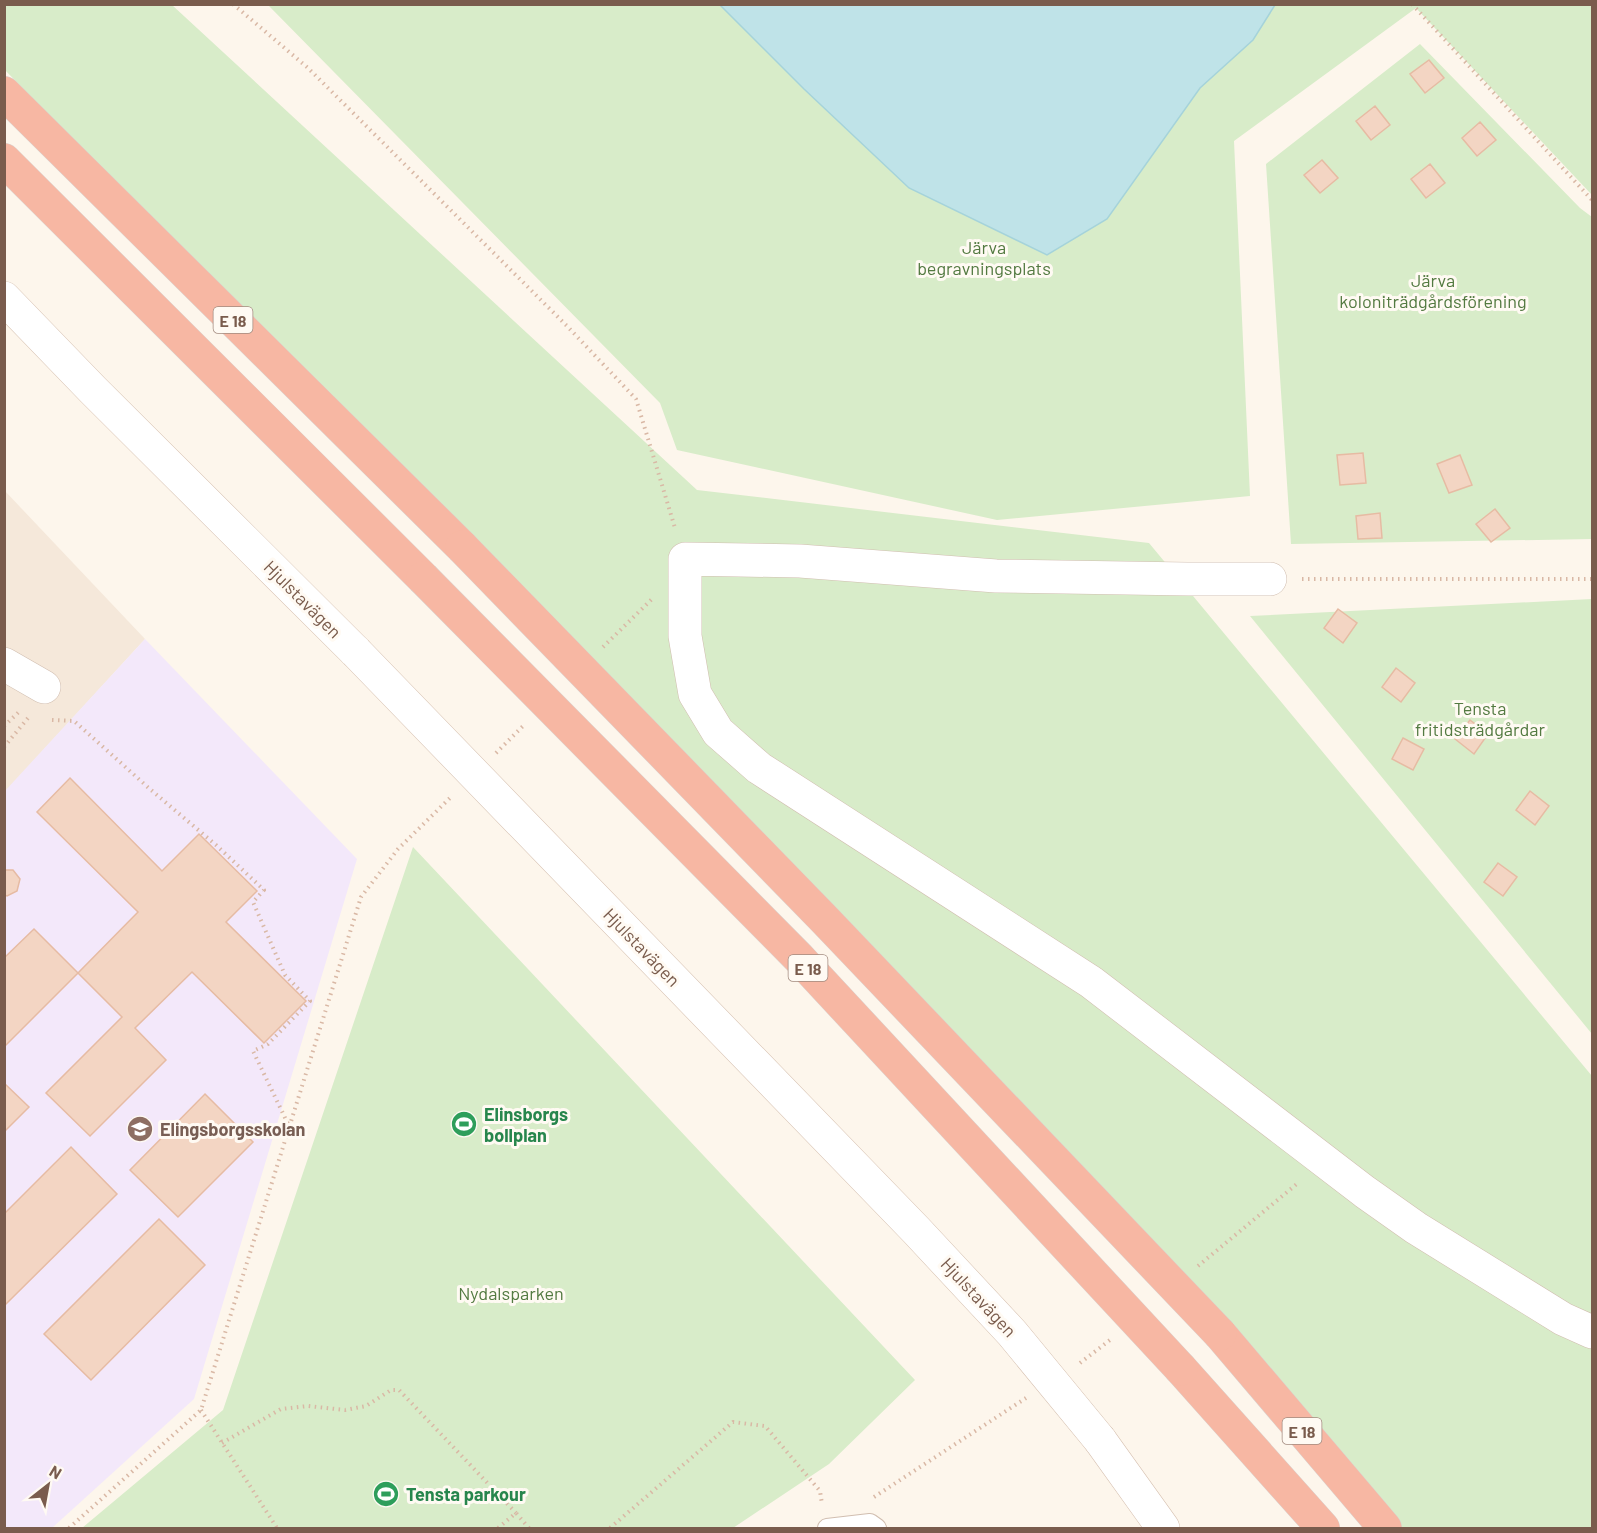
<svg xmlns="http://www.w3.org/2000/svg" width="1597" height="1533" viewBox="0 0 1597 1533" font-family="Barlow,sans-serif">
	<style>
		.residential { fill: #f5e8da }
		.education { fill: #f3e8fa }
		.green { fill: #d8ecc9 }
		.water { fill: #bfe3e8; stroke: #a5d3da; stroke-width: 1.5 }
		.building { fill: #f3d5c3; stroke: #e6bba3; stroke-width: 1.5 }
		.lines { fill: none; stroke-linecap: round; stroke-linejoin: round }
		.lane-casing { stroke: #d1beb0; stroke-width: 20 }
		.street-casing { stroke: #d1beb0; stroke-width: 34 }
		.secondary-casing { stroke: #d6c0b0; stroke-width: 34 }
		.highway-casing { stroke: #dad1cd; stroke-width: 34 }
		.path { stroke: #d9b8a5; stroke-width: 4; stroke-dasharray: 1.5 4.5; stroke-linecap: butt }
		.lane { stroke: #fff; stroke-width: 18 }
		.street { stroke: #fff; stroke-width: 33 }
		.secondary { stroke: #fff; stroke-width: 33 }
		.highway { stroke: #f7b7a3; stroke-width: 33 }
		.secondary-bridge-casing { stroke: #d6c0b0; stroke-width: 34; stroke-linecap: butt }
		.highway-bridge-casing { stroke: #dad1cd; stroke-width: 34; stroke-linecap: butt }
		.secondary-bridge { stroke: #fff; stroke-width: 33 }
		.highway-bridge { stroke: #f7b7a3; stroke-width: 33 }
		.labels { text-anchor: middle; dominant-baseline: central; stroke-width: 6; stroke-linejoin: round; paint-order: stroke }
		.shield { fill: #fffaf3; stroke: #a28b7f; stroke-width: 1.5 }
		.shield-label { font-size: 16px; font-weight: bold; fill: #7a5c4d }
		.park-label { font-size: 18px; fill: #537a41; stroke: #fffaf3 }
		.street-label { font-size: 18px; fill: #7a5c4d; stroke: #fffaf3 }
		.leisure-label { font-size: 18px; font-weight: bold; fill: #27864d; stroke: #fffaf3; text-anchor: start }
		.education-label { font-size: 18px; font-weight: bold; fill: #785e54; stroke: #fffaf3; text-anchor: start }
	</style>
	<rect width="100%" height="100%" fill="#fdf6ec"/>
	<path class="residential" d="M4,490L145,639L5,792L4,791Z"/>
	<path class="education" d="M145,639L357,859L194,1399L52,1528H5L4,792Z"/>
	<path class="green" d="M5,5H172L697,490L1149,543L1592,1076V1528H1387L586,674L5,70Z
		M268,5H1592V195L1416,8L1234,141L1250,496L997,520L677,450L660,403Z
		M1420,44L1580,208L1592,217V539L1291,544L1266,164Z
		M1592,599V1034L1250,616Z
		M413,847L915,1380L829,1464L733,1528H82L223,1410Z"/>
	<path class="water" d="M720,5H1275L1253,40L1200,88L1107,219L1047,255L909,188L804,89Z"/>
	<path class="building" d="M1429,60L1444,78L1425,93L1410,74Z
		M1375,106L1390,125L1371,140L1356,121Z
		M1480,122L1496,140L1477,156L1462,138Z
		M1322,160L1338,178L1320,193L1304,175Z
		M1430,164L1445,183L1426,198L1411,179Z
		M1363,453L1366,483L1340,485L1337,455Z
		M1460,455L1472,485L1449,493L1437,464Z
		M1495,509L1510,528L1491,542L1476,524Z
		M1380,513L1382,538L1358,539L1356,516Z
		M1338,609L1357,623L1343,643L1324,628Z
		M1396,668L1415,683L1401,702L1382,687Z
		M1470,720L1488,734L1474,754L1455,739Z
		M1403,738L1424,749L1413,770L1392,759Z
		M70,778L162,871L199,834L257,891L226,922L306,1001L264,1043L192,972L135,1028L166,1060L90,1136L46,1093L122,1017L78,973L138,912L37,812Z
		M1530,791L1549,806L1535,825L1516,810Z
		M1498,863L1517,877L1503,896L1484,882Z
		M4,870H13L20,879L17,891L7,896L4,895Z
		M34,929L78,973L5,1046L4,958Z
		M4,1083L29,1107L4,1132Z
		M205,1094L253,1142L178,1217L130,1170Z
		M71,1147L117,1194L6,1304L4,1302V1214Z
		M159,1219L205,1265L91,1380L44,1334Z"/>
	<g class="lines">
		<g class="lane-casing">
			<path id="lane" d="M827,1528L870,1523L877,1528"/>
		</g>
		<g class="street-casing">
			<path id="street" d="M1270,579H1188L996,576L800,561L685,559V636L695,694L718,732L759,768L1091,982L1365,1192L1416,1228L1563,1319L1592,1332
				M4,664L44,687"/>
		</g>
		<g class="secondary-casing">
			<path id="secondary" d="M4,298L93,390L356,652
				M1100,1440L1163,1528"/>
		</g>
		<g class="highway-casing">
			<path id="highway" d="M4,93L462,547
				M4,160L423,578
				M1220,1334L1385,1528
				M1181,1369L1323,1528"/>
		</g>
		<path class="path" d="M233,4L308,68L567,326L636,399L675,528
			M1412,4L1592,200
			M1302,579H1592
			M603,647L653,598
			M52,720L74,721L151,790L216,845L264,890L253,902L285,975L310,1001L268,1044L253,1051L289,1126
			M4,726L21,710
			M4,747L28,718H30
			M496,753L523,726
			M1198,1266L1298,1183
			M1080,1363L1110,1340
			M201,1410L277,1528
			M222,1443L281,1409L308,1406L345,1410L366,1406L391,1390H399L516,1513
			M874,1497L1026,1398
			M69,1528L201,1410L361,897L398,849L452,796
			M498,1528L516,1513L529,1528
			M610,1528L733,1422L765,1426L820,1491L822,1504"/>
		<use href="#lane" class="lane"/>
		<use href="#street" class="street"/>
		<use href="#secondary" class="secondary"/>
		<use href="#highway" class="highway"/>
		<g class="secondary-bridge-casing">
			<path id="secondary-bridge" d="M356,652L916,1230L1012,1333L1100,1440"/>
		</g>
		<g class="highway-bridge-casing">
			<path id="highway-bridge" d="M462,547L825,920L1220,1334
				M423,578L799,958L1181,1369"/>
		</g>
		<use href="#secondary-bridge" class="secondary-bridge"/>
		<use href="#highway-bridge" class="highway-bridge"/>
	</g>
	<defs>
		<g id="stadium-disc" transform="scale(1.35)"><circle r="9.5" fill="#2e9e5b" stroke="#fffaf3"/><path d="M0-5a6.5 5 0 1 0 0 10a6.5 5 0 1 0 0-10ZM-3.5-1.8h7v3.6h-7Z" fill="#fff"/></g>
		<g id="school-disc" transform="scale(1.35)"><circle r="9.5" fill="#8d6e63" stroke="#fffaf3"/><path d="M0-5L7-2L0 1L-7-2ZM-4 1L0 2.5L4 1V4Q0 6-4 4Z" fill="#fff"/></g>
	</defs>
	<g fill-rule="evenodd">
		<use href="#stadium-disc" x="464" y="1124"/>
		<use href="#school-disc" x="140" y="1129"/>
		<use href="#stadium-disc" x="386" y="1494"/>
	</g>
	<g class="labels">
		<g class="shield">
			<rect x="213.5" y="307" width="39" height="26" rx="4.5"/>
			<rect x="788.5" y="955" width="39" height="26" rx="4.5"/>
			<rect x="1282.5" y="1418" width="39" height="26" rx="4.5"/>
		</g>
		<g class="shield-label">
			<text x="233" y="320">E 18</text>
			<text x="808" y="968">E 18</text>
			<text x="1302" y="1431">E 18</text>
		</g>
		<g class="park-label">
			<text x="984" y="247">Järva<tspan x="984" dy="21">begravningsplats</tspan></text>
			<text x="1433" y="280">Järva<tspan x="1433" dy="21">koloniträdgårdsförening</tspan></text>
			<text x="1480" y="708">Tensta<tspan x="1480" dy="21">fritidsträdgårdar</tspan></text>
			<text x="511" y="1293">Nydalsparken</text>
		</g>
		<g class="street-label">
			<text transform="translate(303 599) rotate(45)">Hjulstavägen</text>
			<text transform="translate(642 947) rotate(46)">Hjulstavägen</text>
			<text transform="translate(979 1297) rotate(47)">Hjulstavägen</text>
		</g>
		<g class="leisure-label">
			<text x="484" y="1114">Elinsborgs<tspan x="484" dy="21">bollplan</tspan></text>
			<text x="406" y="1494">Tensta parkour</text>
		</g>
		<g class="education-label">
			<text x="160" y="1129">Elingsborgsskolan</text>
		</g>
	</g>
	<rect width="1597" height="1533" fill="none" stroke="#7a5c4d" stroke-width="12"/>
	<g transform="translate(48 1485) rotate(31)" stroke="#fffaf3" stroke-width="4.5" paint-order="stroke">
	<path d="M0-4.5L10 22L0 15L-10 22Z" fill="#7a5c4d"/>
	<text y="-9" font-size="16" font-weight="bold" text-anchor="middle" fill="#7a5c4d">N</text>
	</g>
</svg>
